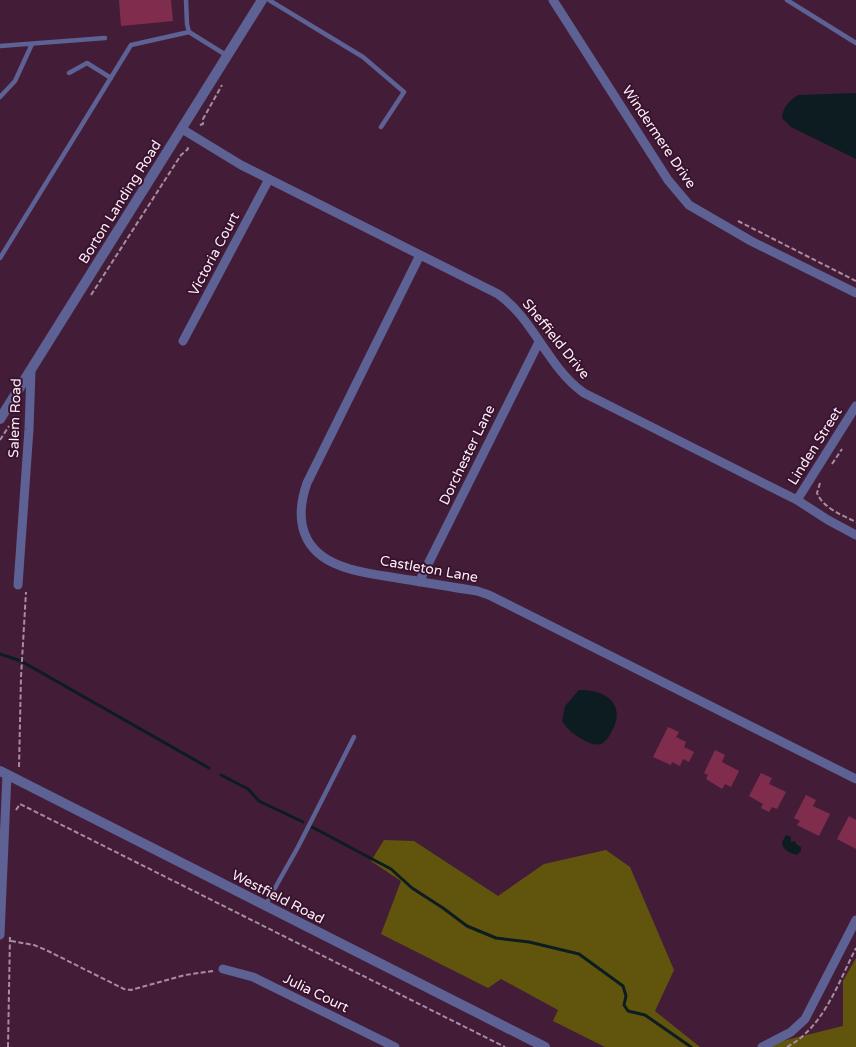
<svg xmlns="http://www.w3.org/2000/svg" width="856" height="1047" viewBox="0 0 856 1047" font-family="'Varela Round',sans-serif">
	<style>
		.green { fill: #61550d }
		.water { fill: #0c1c21 }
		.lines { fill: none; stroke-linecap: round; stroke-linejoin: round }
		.stream { stroke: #0c1c21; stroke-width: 3 }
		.building { fill: #802d4d }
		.path { stroke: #a78d9f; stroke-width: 2; stroke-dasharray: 5 2.5; stroke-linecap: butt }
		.service { stroke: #5d6194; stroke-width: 4.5 }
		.minor { stroke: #5d6194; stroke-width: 9 }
		.tertiary { stroke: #5d6194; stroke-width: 10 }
		.labels { text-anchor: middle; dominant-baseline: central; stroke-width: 4; stroke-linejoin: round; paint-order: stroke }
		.street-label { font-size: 14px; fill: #fcecf6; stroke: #38132e }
	</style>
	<rect width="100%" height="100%" fill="#431d38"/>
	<path class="green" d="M384,840L414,841L498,896L544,864L606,850L630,867L674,970L655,1011L700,1047H605L553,1021L558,1010L501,979L488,988L381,934L401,881L371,861Z
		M856,958V1047H758L843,1026V981Z"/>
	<path class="water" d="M856,93V159L791,127L782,118C782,108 790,100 798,95Z
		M579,690C603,689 626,702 613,729C610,735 607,741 601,744C594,746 587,742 582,739C573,734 568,730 562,721L565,706Z
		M786,835L791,837V842L795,841L796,844L801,847V851L797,855C791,853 782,851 782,842Z"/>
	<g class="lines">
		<path class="stream" d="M0,654L21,661L209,768
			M221,775L248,789L259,801L303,822
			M312,827L391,869L412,888L443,908L467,926L496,938L529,942L579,954L623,986L626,996L624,1005L628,1011L645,1015L691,1047"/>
	</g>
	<path class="building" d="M119,0H171L173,21L121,26Z
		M668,727L679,732L676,737L686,742L684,747L694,752L689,762L683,759L680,766L672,762L671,765L653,757Z
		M715,750L725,755L722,762L739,771L731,787L725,784L722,789L706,779L708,775L704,773Z
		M761,773L772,778L769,784L786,792L777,809L772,807L769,812L761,808L763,804L749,796Z
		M806,795L816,800L813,806L830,814L819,836L797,825L800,821L794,818Z
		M849,816L856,820V849L837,839Z"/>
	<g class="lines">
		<path class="path" d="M200,125L203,124V119L222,85
			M738,221L856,281
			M91,295L181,155L188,149L187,146
			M0,440L9,426
			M832,464L842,449
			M820,483L817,493C823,508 842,515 856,522
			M19,767L21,677L26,592
			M16,810L20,804L505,1047
			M11,941L34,945L46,950L124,989L131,990L185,975L213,971
			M8,1047L10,935
			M787,1047C824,1027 838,983 856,948"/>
		<path class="service" d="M186,0L187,24L189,32L226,55
			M269,0L363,57L404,92L381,127
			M787,0L856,43
			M0,46L105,38
			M69,73L87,63L111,78
			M0,97L15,81L32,44
			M0,258L131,45L189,32
			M266,904L298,847L354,737"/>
		<path class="minor" d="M553,0L668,180L689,205L751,241L856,293
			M182,129L241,165L498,294C534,319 548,368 584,393L797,500L828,520L856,535
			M420,255L307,483C294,520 302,552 341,566C359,573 379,575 397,578C424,582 450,587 477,591L489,595L856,779
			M183,341L269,179
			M797,500L856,406
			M419,582L539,342
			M18,585L29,429L31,371
			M0,935L7,774
			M223,969L253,977L395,1047
			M762,1047L791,1032L805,1019L856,920"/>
		<path class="tertiary" d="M0,419L262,0
			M0,771L545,1047"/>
	</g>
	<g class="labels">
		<g class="street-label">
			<text transform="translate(659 137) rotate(56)">Windermere Drive</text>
			<text transform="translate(120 202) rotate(-58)">Borton Landing Road</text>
			<text transform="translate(214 254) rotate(-62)">Victoria Court</text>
			<text transform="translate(556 339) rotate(51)">Sheffield Drive</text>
			<text transform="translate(15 418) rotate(-88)">Salem Road</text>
			<text transform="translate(815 446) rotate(-58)">Linden Street</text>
			<text transform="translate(467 455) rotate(-64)">Dorchester Lane</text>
			<text transform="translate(429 569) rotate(10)">Castleton Lane</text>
			<text transform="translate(278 897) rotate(27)">Westfield Road</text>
			<text transform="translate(316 993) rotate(26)">Julia Court</text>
		</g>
	</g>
</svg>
